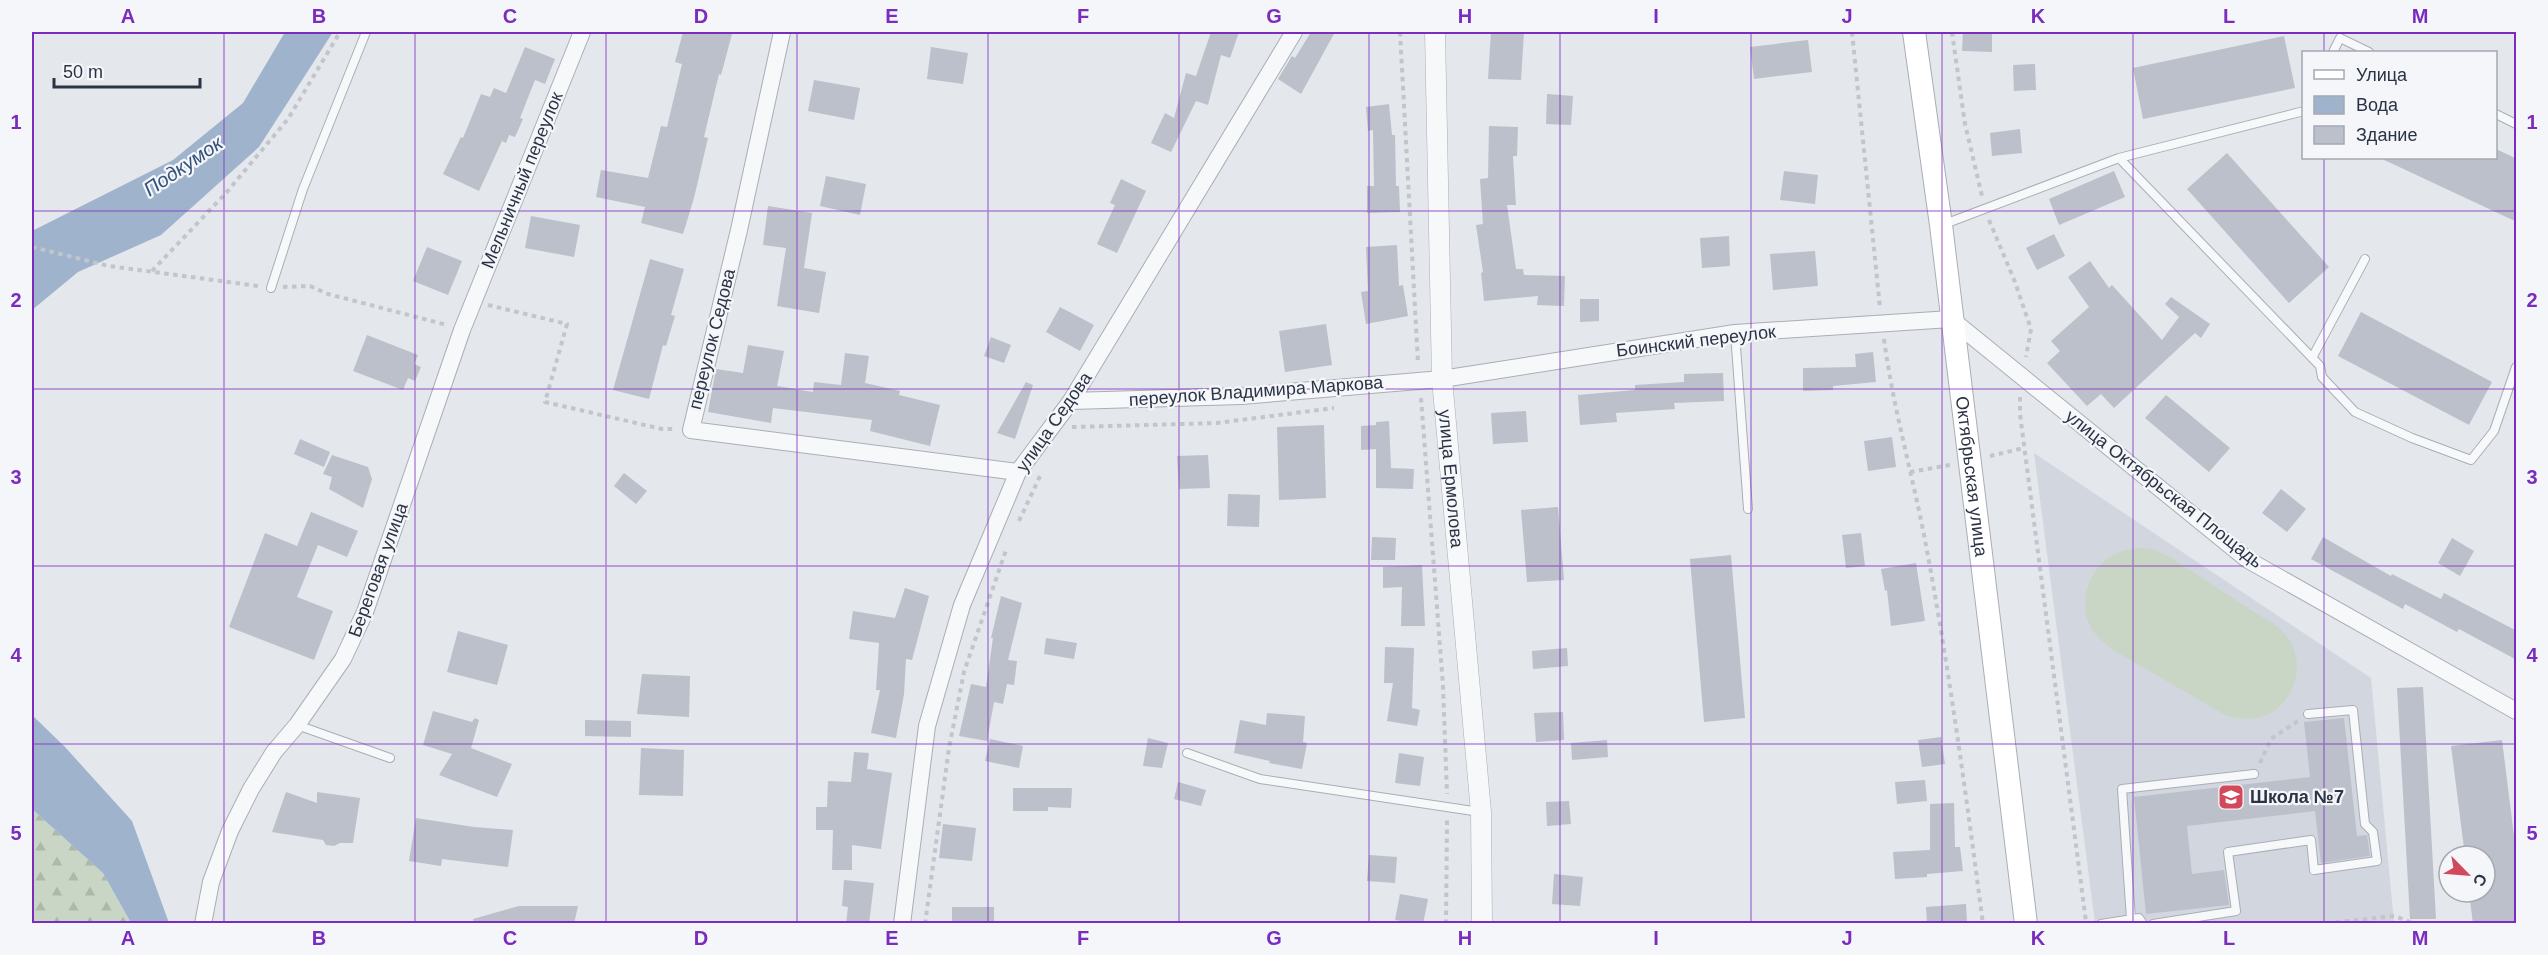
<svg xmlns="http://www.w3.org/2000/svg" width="2548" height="955" viewBox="0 0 2548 955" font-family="Helvetica,sans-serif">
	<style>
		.built { fill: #d2d6de }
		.grass { fill: #c9d6c5 }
		.forest { fill: url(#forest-firs) }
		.water { fill: #9fb4cc }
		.building { fill: #bbc0ca }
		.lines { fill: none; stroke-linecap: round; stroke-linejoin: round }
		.service-casing { stroke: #a9aeb7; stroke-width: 10 }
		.minor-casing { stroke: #a9aeb7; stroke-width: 18 }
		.tertiary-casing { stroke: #a9aeb7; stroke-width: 21 }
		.secondary-casing { stroke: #a9aeb7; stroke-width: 24 }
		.path { stroke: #c2c5cb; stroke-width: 4; stroke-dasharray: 4.5 4.5; stroke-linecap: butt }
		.service { stroke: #f7f8fa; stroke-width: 8 }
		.minor { stroke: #f7f8fa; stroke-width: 16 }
		.tertiary { stroke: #f7f8fa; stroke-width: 20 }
		.secondary { stroke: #fff; stroke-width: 22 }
		.grid { fill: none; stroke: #7b2cbf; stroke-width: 1.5; stroke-opacity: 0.55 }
		.labels { text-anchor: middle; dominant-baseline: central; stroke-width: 4.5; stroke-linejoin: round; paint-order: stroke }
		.street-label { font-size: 18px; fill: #2b3445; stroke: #f4f6f9 }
		.poi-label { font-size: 18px; font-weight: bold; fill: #2b3445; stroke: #f4f6f9; text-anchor: start }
		.water-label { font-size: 20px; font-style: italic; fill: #34527a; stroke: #f4f6f9 }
		.neatline { fill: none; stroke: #7b2cbf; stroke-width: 2 }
		.grid-label { font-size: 20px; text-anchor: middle; font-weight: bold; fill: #7b2cbf }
	</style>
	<defs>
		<pattern id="forest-firs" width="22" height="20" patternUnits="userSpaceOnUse" patternTransform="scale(1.5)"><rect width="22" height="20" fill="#c9d6c5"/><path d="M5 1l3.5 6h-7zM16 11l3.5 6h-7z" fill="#adb8ab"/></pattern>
	</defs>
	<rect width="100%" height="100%" fill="#e4e7ec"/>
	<path class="built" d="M2034,453L2371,678L2394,923H2095Z"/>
	<path class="grass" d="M2140,548L2153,549L2170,557C2198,575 2226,594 2254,612C2263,618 2277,624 2284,633C2302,653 2301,683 2282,704C2268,720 2246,721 2227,716L2113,650C2104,642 2095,636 2090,626C2077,599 2091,565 2117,553C2124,550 2133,549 2140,548Z"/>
	<path class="forest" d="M32,809L103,873L131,923H32Z"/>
	<path class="water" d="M285,32H333L259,147L161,235L78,272L32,310V231L173,160L243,103Z
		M32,715L65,747L132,821L169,923H131L103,873L32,809Z"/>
	<path class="building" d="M683,32H722L732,34L721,75L719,74L704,137L708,138L694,198L683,234L641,223L645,207L596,197L601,170L648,178L661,126L667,127L682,64L675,62Z
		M1211,32H1239L1230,58L1221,55L1208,105L1196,101L1171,152L1151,143L1165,113L1174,118L1186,73L1196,76Z
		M1311,32H1335L1301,94L1278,79L1292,56L1295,58Z
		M1491,32H1524L1521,80L1488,79Z
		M1963,32H1992V52L1962,51Z
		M2284,36L2295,88L2143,119L2133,68Z
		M1808,40L1812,72L1754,79L1750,47Z
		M525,47L555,59L545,84L535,80L520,118L523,119L515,137L509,135L506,143L502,141L479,191L443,174L461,137L463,138L481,94L490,97L494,88L506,93Z
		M931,47L968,53L963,84L927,79Z
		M2035,64L2036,90L2014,91L2013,65Z
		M814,80L860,88L854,120L808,111Z
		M1547,94L1573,96L1571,125L1546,124Z
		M1389,104L1392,135H1395L1396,186H1399L1400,212L1367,213V186H1374L1373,130L1368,131L1366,107Z
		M1489,126L1518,127L1517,156H1513L1516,205H1507L1516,269H1523L1524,275L1565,276L1564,306L1537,305L1538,296L1484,301L1481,273L1483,272L1476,225L1483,224L1480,179L1488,178Z
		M2020,129L2022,153L1992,156L1990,133Z
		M2496,149L2517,159V222L2380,158H2496Z
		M2227,153L2329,267L2289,303L2187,189Z
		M1784,171L1818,175L1815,204L1780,200Z
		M2114,171L2125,197L2059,225L2049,199Z
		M826,176L866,184L860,215L820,206Z
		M1121,179L1146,191L1117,253L1097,244L1115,205L1110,203Z
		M768,206L812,213L804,268L826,272L819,313L777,306L786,248L763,245Z
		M531,216L580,225L574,257L525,248Z
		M2054,234L2065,256L2037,270L2026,248Z
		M1729,236L1730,266L1702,268L1700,238Z
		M1397,245L1399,286L1403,285L1408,316L1366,324L1361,292L1368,291L1366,247Z
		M427,247L462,261L448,295L413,281Z
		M1815,251L1818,286L1773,290L1770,254Z
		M650,259L684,269L671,315L675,316L666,346L663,345L649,399L613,390Z
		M2090,261L2109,288L2112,285L2162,340L2179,317L2165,304L2171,297L2210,324L2201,338L2195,333L2114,408L2101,394L2087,406L2047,363L2060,351L2051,341L2089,307L2068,277Z
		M1580,299H1599V321L1580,322Z
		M1060,307L1094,325L1080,351L1046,332Z
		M2361,312L2492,382L2469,425L2338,356Z
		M1326,324L1332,365L1285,372L1279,331Z
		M367,335L418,355L414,364L421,367L415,381L408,378L403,390L353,371Z
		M991,337L1011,345L1004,363L984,356Z
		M748,345L784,351L777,386L813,392L814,382L841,385L845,353L869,356L865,383L900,391L899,395L940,405L930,446L870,431L872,420L773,408L771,423L708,412L716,369L743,373Z
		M1873,352L1876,382L1833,386V390L1803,391V368L1856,367L1855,354Z
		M1723,373L1724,401L1674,403L1675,409L1616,413L1617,422L1580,425L1578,395L1635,390V385L1684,382V374Z
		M1026,382L1033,385L1015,439L997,433Z
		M2166,395L2230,448L2209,472L2145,418Z
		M1526,411L1528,442L1493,444L1491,413Z
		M1389,421L1391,468L1414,469L1413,489L1376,488V449L1361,450V426L1376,425V422Z
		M1324,425L1326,498L1279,500L1277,427Z
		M1892,437L1896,467L1868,471L1864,441Z
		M300,439L330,452L324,467L294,454Z
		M332,455L368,467L372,479L363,508L329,489L332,477L323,474Z
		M1208,455L1210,488L1179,489L1177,456Z
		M624,473L647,491L636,504L614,486Z
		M2281,489L2306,509L2287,532L2262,513Z
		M1228,494L1260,495L1259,527L1227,526Z
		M1558,507L1564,580L1527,582L1521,510Z
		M311,512L358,531L347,557L318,545L297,597L333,611L314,660L229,627L265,533L297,546Z
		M1861,533L1865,566L1846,568L1842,535Z
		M1372,537L1396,538L1395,560H1371Z
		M2323,537L2391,576L2392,574L2441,599L2444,593L2517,631V660L2459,629L2457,632L2405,604L2403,609L2311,559Z
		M2452,538L2474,551L2460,576L2438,563Z
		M1731,555L1745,718L1704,722L1690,559Z
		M1916,563L1925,621L1891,626L1887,590L1885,591L1881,569Z
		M1422,565L1425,626H1401L1402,587L1383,588V567Z
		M905,588L929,596L912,660L906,659L904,694L896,738L871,733L880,690H876L879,643L849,639L853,611L895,618Z
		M1001,596L1022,603L1008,660L1017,661L1014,685L1007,684L1003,704L994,702L987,741L959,736L971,684L986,687L993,638H991Z
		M458,631L508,645L497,685L447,672Z
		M1046,638L1077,643L1074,659L1044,654Z
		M1385,647L1414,648L1412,708L1420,710L1417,726L1387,721L1393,683H1384Z
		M1567,648L1568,666L1533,669L1532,651Z
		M642,674L690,676L689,717L637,714Z
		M2423,687L2436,919H2410L2397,688Z
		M433,711L472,722L475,718L479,720L471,748L512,764L497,797L439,775L452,754L423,745Z
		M1563,712L1564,740L1536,742L1534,713Z
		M1267,713L1305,716L1303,742L1307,743L1302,769L1269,763L1270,761L1234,753L1240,720L1266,725Z
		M2344,718L2357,836L2367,835L2370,856L2321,863L2315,811L2187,826L2192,874L2224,870L2229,905L2146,914L2134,797L2310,777L2304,722Z
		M585,720L631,721V737L585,736Z
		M1941,737L1945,764L1922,767L1918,740Z
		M1148,738L1168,743L1162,768L1143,766Z
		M990,739L1023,746L1019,768L985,761Z
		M1607,740L1608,757L1572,760L1571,743Z
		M2502,740L2517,860V924H2473L2469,892H2485V856H2465L2451,746Z
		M641,748L684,750L683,796L639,795Z
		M854,752L869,753L867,769L892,773L881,849L852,845V870H832L833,830H816V807H827L828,781L851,782Z
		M1399,753L1424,757L1420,786L1395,783Z
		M1925,780L1927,801L1897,804L1895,782Z
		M1178,782L1206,790L1201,806L1174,799Z
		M1013,788H1072L1071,808L1048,807V811H1013Z
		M286,792L317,803V792L360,798L353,843H340L334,846L326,845L323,840L272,832Z
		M1569,801L1571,824L1547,826L1546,802Z
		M1954,803L1955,847H1960L1963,871L1927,874V877L1895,879L1893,852L1930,850V804Z
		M416,818L474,827L513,830L508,867L442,859L441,866L409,861Z
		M943,824L976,828L972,861L939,858Z
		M1369,855L1397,857L1395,883L1367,881Z
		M1554,874L1583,877L1580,906L1552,904Z
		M844,880L874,883L869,924H846L848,907L842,906Z
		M1400,894L1428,899L1423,924L1395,920Z
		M1966,904L1967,922L1927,924L1926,907Z
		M519,906H578L574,924H474L473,919Z
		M952,907H994V924H952Z"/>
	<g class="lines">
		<g class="service-casing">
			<path id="service" d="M2333,52L2340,38L2369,52
				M2496,114L2516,124
				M2119,158L2320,366L2322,377L2355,412L2412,438L2471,460L2494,431L2516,367
				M1942,225L2119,158L2304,111
				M271,288L303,189L366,32
				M1735,333L1748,509
				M2312,358L2365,259
				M297,725L390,758
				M1187,753L1260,779L1480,812
				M2131,919L2122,789L2254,774
				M2101,924L2139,918L2143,924
				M2153,924L2236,911L2228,852L2311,840L2314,870L2377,861L2373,832L2365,824L2353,710L2308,714"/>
		</g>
		<g class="minor-casing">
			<path id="minor" d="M782,32L739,230L691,430L1018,472
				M1071,401L1241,396L1442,379L1735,333L1951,319L2248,560L2516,711
				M203,924L211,882L230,831L251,789L274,752L297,725L343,659L365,612L462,330L582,32
				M902,924L927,726L962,605L1018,472L1071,401L1294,32"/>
		</g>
		<g class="tertiary-casing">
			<g id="tertiary">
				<path id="s1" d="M1435,32L1442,379L1481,812L1482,924"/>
			</g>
		</g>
		<g class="secondary-casing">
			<g id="secondary">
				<path id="s2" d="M1914,32L1941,225L2026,924"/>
			</g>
		</g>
		<path class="path" d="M1400,32L1418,363
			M1852,32L1880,308
			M1952,32L1965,124L1982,196
			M1989,220L2015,282L2031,329L2026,357
			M32,247L109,266L258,286
			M152,271L226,193L288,119L340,32
			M283,287L310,286L328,294L447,325
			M488,305L567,324L545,402L662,429H675
			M1884,339C1893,407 1912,473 1925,540C1949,667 1966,795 1983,924
			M2020,397V414L2086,922
			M1421,398L1443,686L1447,794
			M1072,427L1217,423L1334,408
			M1990,456L2024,448
			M1910,472L1950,465
			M1019,521L1041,474
			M2260,763L2271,739L2298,721
			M925,924L949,748L964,672L1006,550
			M1446,924L1447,820
			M2318,924L2395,916L2415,924"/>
		<use href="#service" class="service"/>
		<use href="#minor" class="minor"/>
		<use href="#tertiary" class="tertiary"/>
		<use href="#secondary" class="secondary"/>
	</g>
	<path class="grid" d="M224,32V924M415,32V924M606,32V924M797,32V924M988,32V924M1179,32V924M1369,32V924M1560,32V924M1751,32V924M1942,32V924M2133,32V924M2324,32V52M2324,158V924M32,211H2516M32,389H2516M32,566H2516M32,744H2516"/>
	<defs>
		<g id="school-square" transform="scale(1.35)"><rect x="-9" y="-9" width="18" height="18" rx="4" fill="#d1495b" stroke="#f4f6f9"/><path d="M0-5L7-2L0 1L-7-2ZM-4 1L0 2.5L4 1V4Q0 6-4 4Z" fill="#fff"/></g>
	</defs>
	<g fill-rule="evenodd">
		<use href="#school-square" x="2231" y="797"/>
	</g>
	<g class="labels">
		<g class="street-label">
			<text transform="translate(522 180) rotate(-68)">Мельничный переулок</text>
			<text transform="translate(712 339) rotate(-76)">переулок Седова</text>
			<text transform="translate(1696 341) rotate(-7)">Боинский переулок</text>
			<text transform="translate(1256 391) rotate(-4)">переулок Владимира Маркова</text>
			<text transform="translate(1054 422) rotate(-55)">улица Седова</text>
			<text stroke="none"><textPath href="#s2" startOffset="448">Октябрьская улица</textPath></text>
			<text stroke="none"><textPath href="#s1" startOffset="447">улица Ермолова</textPath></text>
			<text transform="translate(2164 489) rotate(38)">улица Октябрьская Площадь</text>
			<text transform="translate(378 570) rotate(-70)">Береговая улица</text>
		</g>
		<g class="poi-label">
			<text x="2250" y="797">Школа №7</text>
		</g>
		<g class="water-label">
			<text transform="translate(183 166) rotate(-34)">Подкумок</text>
		</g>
	</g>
	<rect width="2548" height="955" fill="none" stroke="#f4f6f9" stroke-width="66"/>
	<rect x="2302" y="51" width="195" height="108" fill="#f4f6f9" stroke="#a4a8b1" stroke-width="1.5"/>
	<rect x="2314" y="70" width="30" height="9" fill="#ffffff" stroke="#a4a8b1" stroke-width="1.5"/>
	<text x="2356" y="81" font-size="18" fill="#2b3445">Улица</text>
	<rect x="2314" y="96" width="30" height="18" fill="#9fb4cc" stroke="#a4a8b1" stroke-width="1.5"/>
	<text x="2356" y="111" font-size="18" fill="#2b3445">Вода</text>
	<rect x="2314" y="126" width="30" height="18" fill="#bbc0ca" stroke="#a4a8b1" stroke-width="1.5"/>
	<text x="2356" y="141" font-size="18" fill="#2b3445">Здание</text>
	<g transform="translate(2467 874) rotate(115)"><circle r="28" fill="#f4f6f9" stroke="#a4a8b1" stroke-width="1.5"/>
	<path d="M0-4.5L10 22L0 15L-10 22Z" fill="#d1495b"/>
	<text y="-9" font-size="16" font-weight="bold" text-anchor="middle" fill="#2b3445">С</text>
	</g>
	<path d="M54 78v9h146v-9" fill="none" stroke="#2b3445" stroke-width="3"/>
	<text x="63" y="78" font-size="18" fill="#2b3445" stroke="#f4f6f9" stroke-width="4.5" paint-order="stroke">50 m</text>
	<rect x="33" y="33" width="2482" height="889" class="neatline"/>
	<g class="grid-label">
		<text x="128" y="23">A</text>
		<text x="319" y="23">B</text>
		<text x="510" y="23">C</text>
		<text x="701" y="23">D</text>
		<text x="892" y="23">E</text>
		<text x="1083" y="23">F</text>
		<text x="1274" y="23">G</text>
		<text x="1465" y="23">H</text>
		<text x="1656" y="23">I</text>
		<text x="1847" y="23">J</text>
		<text x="2038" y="23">K</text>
		<text x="2229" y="23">L</text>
		<text x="2420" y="23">M</text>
		<text x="16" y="129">1</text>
		<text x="2532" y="129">1</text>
		<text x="16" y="307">2</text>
		<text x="2532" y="307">2</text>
		<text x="16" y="484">3</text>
		<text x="2532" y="484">3</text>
		<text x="16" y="662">4</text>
		<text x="2532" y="662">4</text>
		<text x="16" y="840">5</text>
		<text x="2532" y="840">5</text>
		<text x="128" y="945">A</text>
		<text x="319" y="945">B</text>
		<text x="510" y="945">C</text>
		<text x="701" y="945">D</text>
		<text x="892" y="945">E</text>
		<text x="1083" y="945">F</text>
		<text x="1274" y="945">G</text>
		<text x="1465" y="945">H</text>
		<text x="1656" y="945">I</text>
		<text x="1847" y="945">J</text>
		<text x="2038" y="945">K</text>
		<text x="2229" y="945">L</text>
		<text x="2420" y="945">M</text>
	</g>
</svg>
